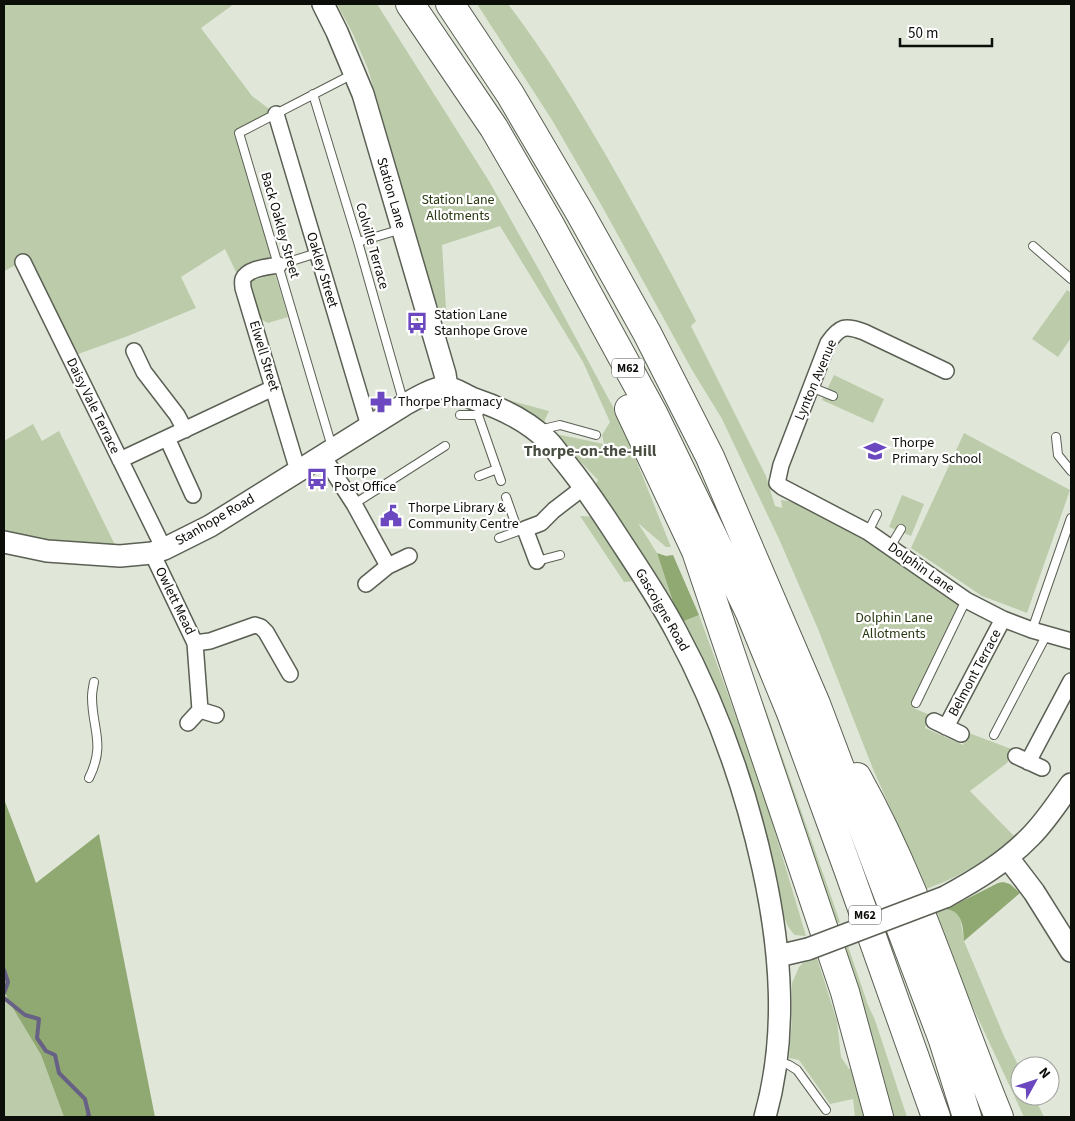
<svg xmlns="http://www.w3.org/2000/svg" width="1075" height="1121" viewBox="0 0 1075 1121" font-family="'Source Sans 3',sans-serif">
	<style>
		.green { fill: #bcccaa }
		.forest { fill: #90a871 }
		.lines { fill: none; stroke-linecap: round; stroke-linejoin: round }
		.stream { stroke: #676185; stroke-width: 4 }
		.lane-casing { stroke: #5b6054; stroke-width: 10 }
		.street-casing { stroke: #5b6054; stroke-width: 18 }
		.secondary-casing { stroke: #5b6054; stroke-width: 24 }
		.highway-casing { stroke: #5b6054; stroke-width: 30 }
		.lane { stroke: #fff; stroke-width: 8 }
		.street { stroke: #fff; stroke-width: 15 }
		.secondary { stroke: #fff; stroke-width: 21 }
		.highway { stroke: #fff; stroke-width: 28 }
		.secondary-bridge-casing { stroke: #5b6054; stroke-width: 24; stroke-linecap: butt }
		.secondary-bridge { stroke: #fff; stroke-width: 21 }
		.labels { text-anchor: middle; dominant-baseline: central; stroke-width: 4.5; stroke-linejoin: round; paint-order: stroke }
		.shield { fill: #fff; stroke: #555653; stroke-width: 1 }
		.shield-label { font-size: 12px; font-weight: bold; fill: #0c0e09 }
		.street-label { font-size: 14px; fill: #0c0e09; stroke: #fff }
		.park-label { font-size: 14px; fill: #293911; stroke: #fff }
		.poi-label { font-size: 14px; fill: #0c0e09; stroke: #fff; text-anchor: start }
		.quarter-label { font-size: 16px; font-weight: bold; fill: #494e42; stroke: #fff }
	</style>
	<rect width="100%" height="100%" fill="#e0e7d9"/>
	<path class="green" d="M4,4H234L201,28L252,96L276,114L240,133L276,256L248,263L236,272L225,249L181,277L196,308L128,336L70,357L22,262L4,271Z
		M337,4H377L489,181L543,277L620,420L671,547H666L638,523L657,553L676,611L594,486L598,480L555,435L556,434L604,444L602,435L610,422L583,362L500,226L442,245L446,308L450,321H444L440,317L368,69L353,34Z
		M477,4H508C545,52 576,104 607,157C638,212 668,266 696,321L691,326L766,476L775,506L782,508L781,500L788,501C815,510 853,531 877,547C907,566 933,589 963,607L913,708L930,715L925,728L963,745L969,733L1014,750L1007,763L970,791L1014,836C985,861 962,876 926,889L873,769L818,629L779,539L722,419L692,370L603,208L552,120Z
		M275,274L288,317L268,323L260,319L250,281Z
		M1067,290L1071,293V338L1058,357L1032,339Z
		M834,375L884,399L873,423L822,400Z
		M508,400L549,411L543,424Z
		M33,424L42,441L59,431L117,549L79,547L4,531V441Z
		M964,433L1070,490L1027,613L982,596L911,548Z
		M902,495L924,504L911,536L889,527Z
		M580,516L596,517L637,581L624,582Z
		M699,615L761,785L806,936L795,935C781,922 781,899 778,882C775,871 772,860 770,849C751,770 720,693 684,621Z
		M746,658L766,710L840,922L832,926Z
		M947,909L954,910L960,916L964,941L1004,1036L1020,1069V1096H1034L1044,1117H1024L963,986L936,913Z
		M848,946L868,1005L875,1020L907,1117H892L840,950Z
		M817,958L837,1021L841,1057L849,1069L854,1068L866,1117H855L853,1099L830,1104L799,1060L789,1058L792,1019V983L799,967L803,963Z
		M4,989L8,1000L41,1055L64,1117H4Z"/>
	<path class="forest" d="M657,553L666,556L673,555L699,615L684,621L676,611Z
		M4,799L36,883L99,834L155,1117H64L41,1055L8,1000L4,989Z
		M1003,882L1010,884L1020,893L964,941C963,927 963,912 947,909L998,883Z"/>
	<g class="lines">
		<path class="stream" d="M4,970L8,982L4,993
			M4,998L25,1015L39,1019L37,1038L46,1051L55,1055L59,1073L85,1099L89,1116L87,1117"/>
		<g class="lane-casing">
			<path id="lane" d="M313,94L358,242L404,404
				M358,242L402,229
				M1033,246L1071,279
				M279,265L317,253
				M811,387L833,396
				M483,403L478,415L501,481
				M460,415H478
				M539,430L560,425L596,435
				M1056,437L1058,455L1071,471
				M332,447L239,133L353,74
				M479,476L497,469
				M506,497L518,531
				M354,504L445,446
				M868,532L877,514
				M499,538L521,530
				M890,547L901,529
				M537,561L560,555
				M1032,630L1071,518
				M916,703L966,600
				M994,735L1047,634
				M89,778C106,744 92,729 92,697C92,692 93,687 94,682
				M778,1061L789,1065L797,1070L826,1110"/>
		</g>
		<g class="street-casing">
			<path id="street" d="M276,114L369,426
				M23,262L164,549
				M279,265C268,267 248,268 243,279C242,282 243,285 243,288L298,471
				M134,351L144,372L177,415L185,430
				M946,371L864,332C845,325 840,326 828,343L781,465L777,483L782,487L868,532L966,600L1003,619L1032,630L1071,641
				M167,438L193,495
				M323,456L354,504L388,566
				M120,460L273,388
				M152,553L195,643L200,710
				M537,561L525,529L541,523L554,510L584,487
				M366,584L388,566L409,556
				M195,643L210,641L255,625L261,627L266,632L290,674
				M934,721L961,734
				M188,723L200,710L216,715
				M946,727L1003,619
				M1016,756L1042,768
				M1028,762L1071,681"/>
		</g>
		<g class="secondary-casing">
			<path id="secondary" d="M323,4L337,32L363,94L445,374L447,387
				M4,542L47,551L120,556L152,553L164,549L210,526L404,405C416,398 431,389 445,387C454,387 466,396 474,399C501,408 528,421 548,441C554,447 559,455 565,462C582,483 597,505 612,528C634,562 657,595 676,631C716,705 745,786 763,868C781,950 788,1035 765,1117
				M1008,858L1034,892L1071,951
				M945,897C976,880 1006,862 1031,836C1046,821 1058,802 1071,784
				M778,956L808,949"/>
		</g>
		<g class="highway-casing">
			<path id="highway" d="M410,4L494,128L549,223L654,415L750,613L791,713L848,869L936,1117
				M450,4L510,94L580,213L647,333L710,457L816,704L943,1040L967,1117
				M629,409L696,551L845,992L879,1117
				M857,777C918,886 952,1003 999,1117"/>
		</g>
		<use href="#lane" class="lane"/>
		<use href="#street" class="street"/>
		<use href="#secondary" class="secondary"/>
		<use href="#highway" class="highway"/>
		<g class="secondary-bridge-casing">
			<path id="secondary-bridge" d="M808,949L945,897"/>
		</g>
		<use href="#secondary-bridge" class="secondary-bridge"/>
	</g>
	<defs>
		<g id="bus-bare" transform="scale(1.725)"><path d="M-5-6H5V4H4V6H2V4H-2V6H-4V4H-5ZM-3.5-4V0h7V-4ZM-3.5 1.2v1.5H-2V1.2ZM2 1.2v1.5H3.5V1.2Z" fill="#6b47c0" stroke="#fff" stroke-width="2.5" paint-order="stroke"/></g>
		<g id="pharmacy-bare" transform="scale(1.725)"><path d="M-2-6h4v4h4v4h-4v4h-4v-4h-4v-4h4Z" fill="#6b47c0" stroke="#fff" stroke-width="2.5" paint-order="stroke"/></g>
		<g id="school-bare" transform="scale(1.725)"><path d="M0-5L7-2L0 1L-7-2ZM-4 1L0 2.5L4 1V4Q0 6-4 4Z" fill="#6b47c0" stroke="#fff" stroke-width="2.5" paint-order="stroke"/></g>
		<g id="civic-bare" transform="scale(1.725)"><path d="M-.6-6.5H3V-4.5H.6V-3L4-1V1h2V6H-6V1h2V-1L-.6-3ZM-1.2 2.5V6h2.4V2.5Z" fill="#6b47c0" stroke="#fff" stroke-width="2.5" paint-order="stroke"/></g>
	</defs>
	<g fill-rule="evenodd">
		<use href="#bus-bare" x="417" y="323"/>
		<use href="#pharmacy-bare" x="381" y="402"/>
		<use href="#school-bare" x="875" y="451"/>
		<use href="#bus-bare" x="317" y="479"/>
		<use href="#civic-bare" x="391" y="516"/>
	</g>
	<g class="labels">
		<g class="shield">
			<rect x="612" y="358.5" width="32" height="19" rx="4"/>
			<rect x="849" y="905.5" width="32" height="19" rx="4"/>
		</g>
		<g class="shield-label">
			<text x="628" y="368">M62</text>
			<text x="865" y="915">M62</text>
		</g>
		<g class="street-label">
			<text transform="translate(391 193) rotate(74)">Station Lane</text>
			<text transform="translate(280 225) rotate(74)">Back Oakley Street</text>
			<text transform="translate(372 246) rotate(74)">Colville Terrace</text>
			<text transform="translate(322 270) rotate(73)">Oakley Street</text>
			<text transform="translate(264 356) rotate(73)">Elwell Street</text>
			<text transform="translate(816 380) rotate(-67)">Lynton Avenue</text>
			<text transform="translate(93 406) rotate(64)">Daisy Vale Terrace</text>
			<text transform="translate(215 520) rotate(-30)">Stanhope Road</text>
			<text transform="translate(921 568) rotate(35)">Dolphin Lane</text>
			<text transform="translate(175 601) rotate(64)">Owlett Mead</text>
			<text transform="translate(662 610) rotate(60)">Gascoigne Road</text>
			<text transform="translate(975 673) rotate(-62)">Belmont Terrace</text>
		</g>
		<g class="park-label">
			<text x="458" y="200">Station Lane<tspan x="458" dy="16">Allotments</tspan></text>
			<text x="894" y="618">Dolphin Lane<tspan x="894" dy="16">Allotments</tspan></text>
		</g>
		<g class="poi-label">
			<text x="434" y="315">Station Lane<tspan x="434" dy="16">Stanhope Grove</tspan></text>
			<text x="398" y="402">Thorpe Pharmacy</text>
			<text x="892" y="443">Thorpe<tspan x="892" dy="16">Primary School</tspan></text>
			<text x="334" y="471">Thorpe<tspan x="334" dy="16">Post Office</tspan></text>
			<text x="408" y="508">Thorpe Library &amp;<tspan x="408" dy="16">Community Centre</tspan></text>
		</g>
		<g class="quarter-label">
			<text x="590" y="451">Thorpe-on-the-Hill</text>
		</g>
	</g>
	<rect width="1075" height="1121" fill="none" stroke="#0c0e09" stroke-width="10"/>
	<g transform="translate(1035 1081) rotate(50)"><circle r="24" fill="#ffffff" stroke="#9e9f9d"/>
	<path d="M0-4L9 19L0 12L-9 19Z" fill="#6b47c0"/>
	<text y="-8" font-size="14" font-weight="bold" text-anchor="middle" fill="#0c0e09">N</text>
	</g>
	<path d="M900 38v8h92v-8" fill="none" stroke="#0c0e09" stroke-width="2.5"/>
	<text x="908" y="38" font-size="15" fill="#0c0e09" stroke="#ffffff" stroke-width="4" paint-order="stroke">50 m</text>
</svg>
